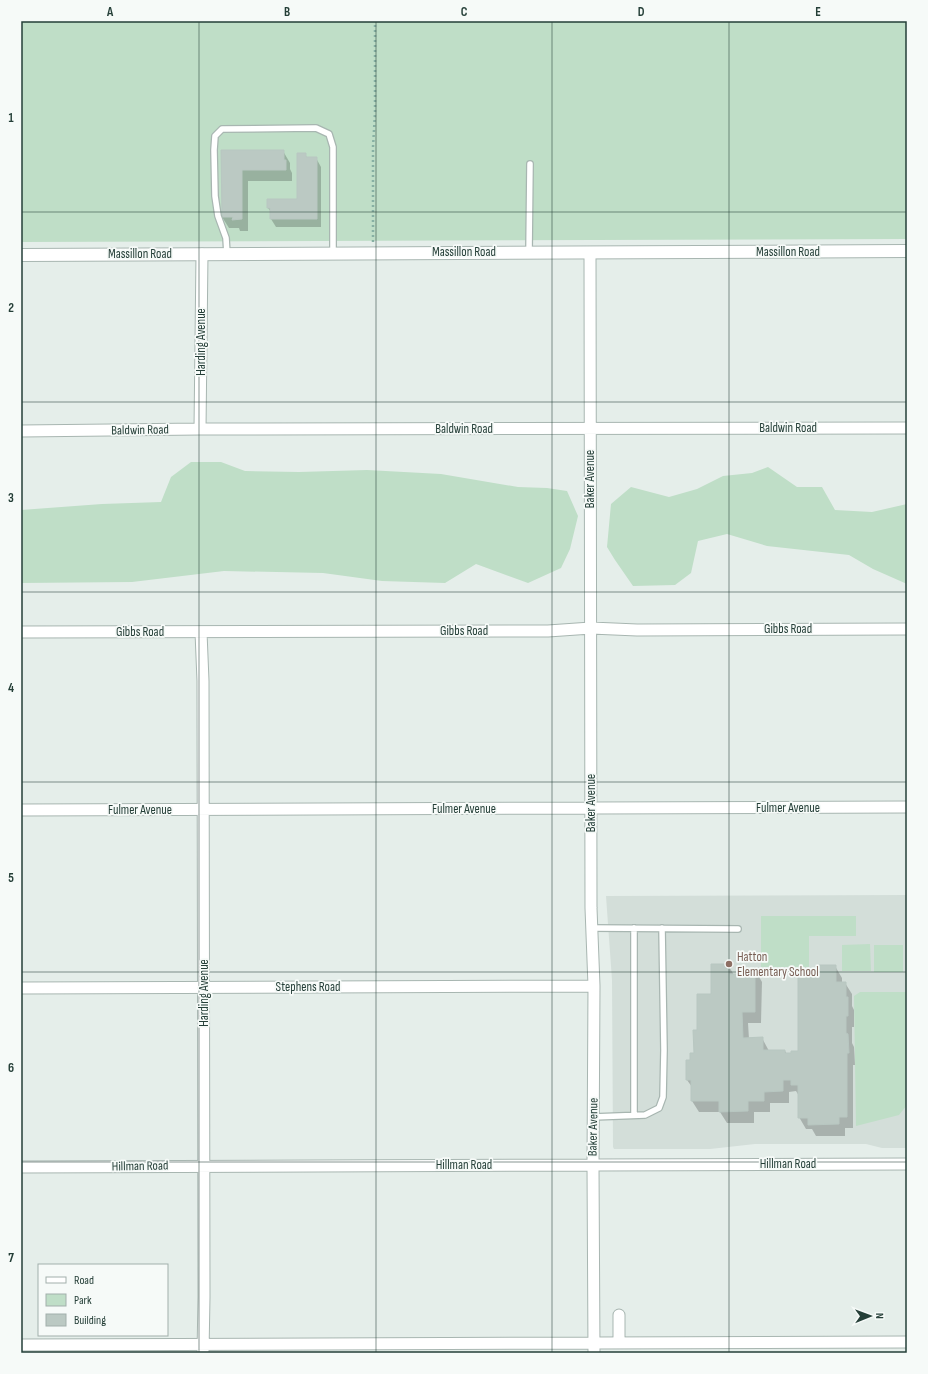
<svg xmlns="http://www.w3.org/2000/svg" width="928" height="1374" viewBox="0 0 928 1374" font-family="'Sofia Sans Condensed',sans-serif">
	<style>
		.built { fill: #d3ded9 }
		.green { fill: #bfdec7 }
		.shadow { fill: #0003 }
		.building { fill: #bbc9c3; stroke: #b8c7c1 }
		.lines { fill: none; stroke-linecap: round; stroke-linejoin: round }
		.service-casing { stroke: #a8b6b1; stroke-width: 8 }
		.minor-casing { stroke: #a8b6b1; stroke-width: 13 }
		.tertiary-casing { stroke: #a8b6b1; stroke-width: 14 }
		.path { stroke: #87b0a3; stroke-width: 2.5; stroke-dasharray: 2 3; stroke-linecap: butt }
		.service { stroke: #fff; stroke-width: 5.5 }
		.minor { stroke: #fff; stroke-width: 11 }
		.tertiary { stroke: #fff; stroke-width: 12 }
		.grid { fill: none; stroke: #253f38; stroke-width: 1; stroke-opacity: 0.55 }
		.education-dot { fill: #8d6e63; stroke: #f6faf8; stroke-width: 1.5 }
		.labels { text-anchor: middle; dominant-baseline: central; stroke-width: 3.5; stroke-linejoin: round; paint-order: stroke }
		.street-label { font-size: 13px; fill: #253f38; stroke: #f6faf8 }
		.education-label { font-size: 13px; fill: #785e54; stroke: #f6faf8; text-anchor: start }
		.neatline { fill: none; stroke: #253f38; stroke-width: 1.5 }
		.grid-label { font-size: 13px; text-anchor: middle; font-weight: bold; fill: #253f38 }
	</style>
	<rect width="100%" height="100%" fill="#e5eeea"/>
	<path class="built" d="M907,895V1148H882L866,1144H755L710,1149H614L613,1147L612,980L606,896Z"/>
	<path class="green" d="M21,21H907V239L21,242Z
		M191,462H221L245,471L299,472L367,470L441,474L518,487L547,488L567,491L578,516L570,549L561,568L528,583L476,564L445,583L382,581L323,573L224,571L132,582L21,583V510L102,504L161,502L171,477Z
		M768,467L797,487H822L835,510L872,512L907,504V584L873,569L849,555L767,546L727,534L698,541L691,573L675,585L633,586L615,560L607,547L611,504L631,487L669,497L697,489L723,476L752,473Z
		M761,916H856V936H809V967H761Z
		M870,944L871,971H842V945Z
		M874,945H903V972H874Z
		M860,992H907V1105L899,1115L856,1126L854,996Z"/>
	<path class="shadow" d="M222,151H283L290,163V169L292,173V181H248V231H240L239,228H229L222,217Z
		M305,154L307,158H316L321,167V227H276L271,219V212L268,208L298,200Z
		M728,965L734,975H748L755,970L762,982L761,1023H748L749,1039L762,1038L769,1051H785L787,1054L799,1052L817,974L835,966L842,978V983H845L852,994V1006L854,1010V1027H852V1043L854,1047L855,1065H853V1128H845V1136H816L812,1129H806L799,1117V1096L796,1091L789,1092V1103H770V1112H754V1123H727L720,1112H699L692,1101V1087L687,1080L691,1061L695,1054L698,1031L712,995Z"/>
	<path class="building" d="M221,150H284V160H286V170H242V219L232,220L233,217H222Z
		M297,153H306V157H317V219H270V208H267V199H297Z
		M711,964H729V974H747V969H755V1012H742L743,1038L763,1037V1050H785V1053H791V1051H798V973H816V965H836V982H846V997H848V1016H846V1033L848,1034L849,1053H847V1117H839V1124L808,1125V1118H798V1085H791V1080H783V1091L764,1092V1101H748V1111L719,1112V1101H691V1080H686V1060H690V1053H694L693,1030H697V994H711Z"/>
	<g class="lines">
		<g class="service-casing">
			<path id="service" d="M529,252L530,164
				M227,254L226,238L218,216L215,196L214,150L215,136L222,129L316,128L329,134L333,147V253
				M592,928L738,929
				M634,1115V928
				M593,1117L645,1115L659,1108L663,1097L664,1050L662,928"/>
		</g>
		<g class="minor-casing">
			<path id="minor" d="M590,253L591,908L594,986L593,1165L594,1353
				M200,429L202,254
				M21,431L200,429L907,428
				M21,632L548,631L591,628L637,630L907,629
				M201,632L203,681L204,1297L203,1353
				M21,810L907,807
				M21,988L594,986
				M21,1167L907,1164
				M619,1343V1315
				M21,1345L907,1342"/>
		</g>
		<g class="tertiary-casing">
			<path id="tertiary" d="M21,255L907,251"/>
		</g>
		<path class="path" d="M373,242V147L375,113V21"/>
		<use href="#service" class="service"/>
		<use href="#minor" class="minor"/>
		<use href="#tertiary" class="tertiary"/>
	</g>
	<path class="grid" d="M199,21V1353M376,21V1353M552,21V1353M729,21V1353M21,212H907M21,402H907M21,592H907M21,782H907M21,972H907M21,1162H907"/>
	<circle class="education-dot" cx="729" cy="964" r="4"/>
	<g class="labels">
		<g class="street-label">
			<text x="464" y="252">Massillon Road</text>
			<text x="788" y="252">Massillon Road</text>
			<text x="140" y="254">Massillon Road</text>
			<text transform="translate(201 342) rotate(-90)">Harding Avenue</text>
			<text x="788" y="428">Baldwin Road</text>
			<text x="464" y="429">Baldwin Road</text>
			<text transform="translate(140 430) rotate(-1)">Baldwin Road</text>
			<text transform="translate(590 479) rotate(-90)">Baker Avenue</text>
			<text x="788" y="629">Gibbs Road</text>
			<text x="464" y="631">Gibbs Road</text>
			<text x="140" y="632">Gibbs Road</text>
			<text transform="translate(591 803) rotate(-90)">Baker Avenue</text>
			<text x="788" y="808">Fulmer Avenue</text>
			<text x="464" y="809">Fulmer Avenue</text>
			<text x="140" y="810">Fulmer Avenue</text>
			<text x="308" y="987">Stephens Road</text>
			<text transform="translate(204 993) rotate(-90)">Harding Avenue</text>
			<text transform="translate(593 1127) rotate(-89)">Baker Avenue</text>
			<text x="788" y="1164">Hillman Road</text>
			<text x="464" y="1165">Hillman Road</text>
			<text transform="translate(140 1166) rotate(-1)">Hillman Road</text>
		</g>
		<g class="education-label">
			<text x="737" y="957">Hatton<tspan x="737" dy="15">Elementary School</tspan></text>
		</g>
	</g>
	<rect width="928" height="1374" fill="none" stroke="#f6faf8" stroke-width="44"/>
	<rect x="38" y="1264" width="130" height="72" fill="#f6faf8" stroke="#a2afab"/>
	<rect x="46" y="1277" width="20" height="6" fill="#ffffff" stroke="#a2afab"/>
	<text x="74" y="1284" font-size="12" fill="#253f38">Road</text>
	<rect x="46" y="1294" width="20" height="12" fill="#bfdec7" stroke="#a2afab"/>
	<text x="74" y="1304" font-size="12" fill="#253f38">Park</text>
	<rect x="46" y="1314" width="20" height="12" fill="#bbc9c3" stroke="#a2afab"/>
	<text x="74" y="1324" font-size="12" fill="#253f38">Building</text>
	<g transform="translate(870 1316) rotate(89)" stroke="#f6faf8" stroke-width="3" paint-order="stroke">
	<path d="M0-3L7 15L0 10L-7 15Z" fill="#253f38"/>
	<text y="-6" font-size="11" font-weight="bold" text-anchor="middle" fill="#253f38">N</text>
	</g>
	<rect x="22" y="22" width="884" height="1330" class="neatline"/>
	<g class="grid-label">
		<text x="110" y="16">A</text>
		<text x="287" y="16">B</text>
		<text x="464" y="16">C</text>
		<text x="641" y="16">D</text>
		<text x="818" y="16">E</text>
		<text x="11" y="122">1</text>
		<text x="11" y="312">2</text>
		<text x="11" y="502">3</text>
		<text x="11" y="692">4</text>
		<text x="11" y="882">5</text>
		<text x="11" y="1072">6</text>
		<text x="11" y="1262">7</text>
	</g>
</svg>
